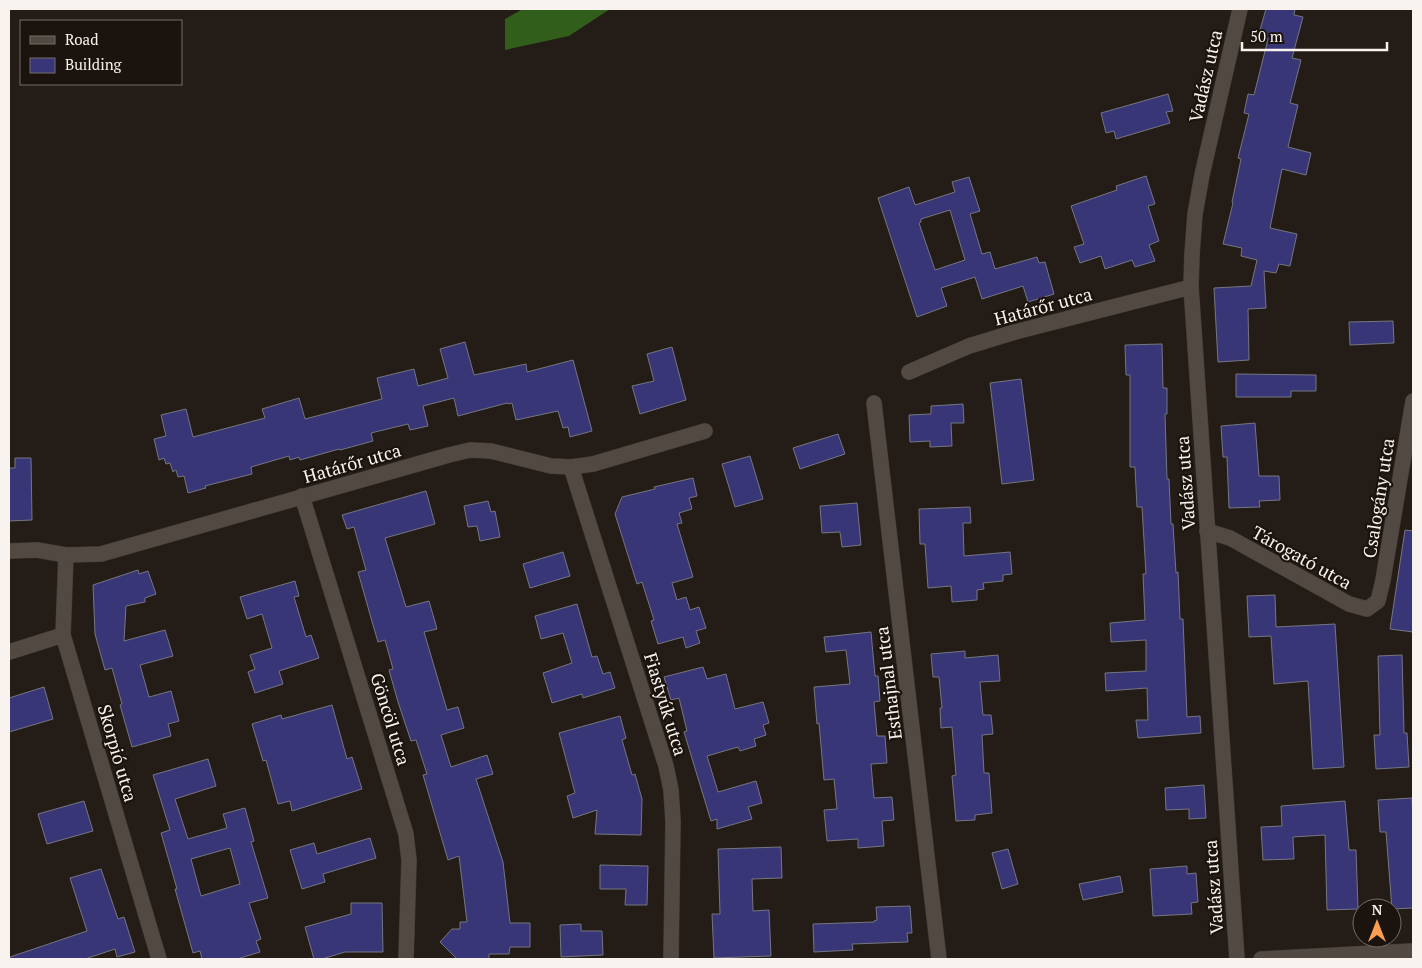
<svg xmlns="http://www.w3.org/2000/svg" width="1422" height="968" viewBox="0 0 1422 968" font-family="'PT Serif',serif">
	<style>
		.forest { fill: #315e1a }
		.building { fill: #393678; stroke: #757680; fill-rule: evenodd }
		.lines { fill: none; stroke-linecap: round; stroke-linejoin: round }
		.minor-casing { stroke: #413b37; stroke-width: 16 }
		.minor { stroke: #514942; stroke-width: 15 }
		.labels { text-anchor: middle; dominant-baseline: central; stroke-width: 4.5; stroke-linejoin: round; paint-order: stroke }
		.street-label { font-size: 18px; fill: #f8f3ef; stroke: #1b140e }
	</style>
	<rect width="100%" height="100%" fill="#241d17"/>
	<path class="forest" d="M523,9H610L569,36L505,50V19Z"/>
	<path class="building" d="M1266,9H1295L1294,15L1303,17L1292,58L1301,60L1290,103L1298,105L1288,147L1311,153L1306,175L1282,169L1270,228L1297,234L1290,266L1279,264L1276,273L1264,271L1266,308L1248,309L1249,360L1218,362L1214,288L1251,286L1257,260L1241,256L1242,248L1223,244L1233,203L1232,202L1241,159L1238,158L1249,114L1244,113L1248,94L1254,95L1268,39L1258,37Z
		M1168,94L1173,111L1166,112L1170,123L1116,139L1114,131L1106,133L1101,113Z
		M1146,176L1155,204L1148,206L1159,241L1149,245L1155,261L1135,267L1132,260L1105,269L1101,256L1080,263L1074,247L1084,244L1071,206L1117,190L1116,186Z
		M969,177L980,211L970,214L982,254L990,252L995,269L1037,257L1039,263L1045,262L1054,294L1028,302L1023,286L982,299L975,277L941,288L947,306L917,317L878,198L909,187L915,205L955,192L952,182ZM950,210L965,260L935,270L919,223L921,222V219Z
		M1393,321L1394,343L1350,345L1349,322Z
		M465,342L474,375L526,364L527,372L573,360L592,431L570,437L568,427L563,428L558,411L516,420L512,403L508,404L507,403L458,416L454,398L423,406L428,426L410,430L408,424L371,433L373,441L340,450L339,449L300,460L299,457L290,460L289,456L251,467L252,474L205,486L206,488L188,493L184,476L178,477L176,470L173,472L170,463L166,464L164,458L159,460L154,439L166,436L161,415L186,409L193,437L265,418L262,409L299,398L305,419L382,399L377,378L414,369L418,386L448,378L440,349Z
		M1162,344L1163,388H1167V414H1165L1167,479H1169L1171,524H1173L1176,573L1178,572L1180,619H1183L1187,717L1200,716L1201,733L1138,738L1136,720H1148L1147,688L1106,691L1105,673L1146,671V640L1111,642L1110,623L1145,620L1143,574H1146L1142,507H1137L1135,467H1130V375H1126L1125,345Z
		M672,347L686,400L640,414L632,386L654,381L647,354Z
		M1236,374L1316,375V391H1291V397H1236Z
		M1021,379L1034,480L1002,484L990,383Z
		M963,404L964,423H951L952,446L930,447V441L910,442L909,415L931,414V406Z
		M1255,423L1259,476H1279L1280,500L1259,501L1260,507L1229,508L1227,457H1223L1221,426Z
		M838,434L845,454L800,469L793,448Z
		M750,456L763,499L735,507L722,464Z
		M15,458H31L32,520L9,521V468H15Z
		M693,478L697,496L689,498L692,509L679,513L682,523L677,524L693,577L672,583L677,600L686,597L690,610L699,607L706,628L696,631L700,643L686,648L683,637L658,644L651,621L654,620L642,582L637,584L615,514L622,497L655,489L654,487Z
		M426,491L435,524L385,538L406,607L429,601L437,629L424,632L447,710L458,707L464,728L441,735L451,767L487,755L493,774L476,779L503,862L510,923H530V947H510L509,954H489V959H457L440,942L452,929H460V922H467L459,856L448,860L423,775L427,774L416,740L411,741L398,702L389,670L393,669L385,640L378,642L371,618L358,572L366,570L354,527L347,529L342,515Z
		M488,501L491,512L495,511L500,537L480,541L477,526L468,527L464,506Z
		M857,503L861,545L842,547L840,532L822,533L820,506Z
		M970,507L971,523H963L964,556L1010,552L1012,574L1003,575V581L983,583L984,589L977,590V600L952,602L951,586L928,588L925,544H920L919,509Z
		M1405,530L1413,531V632L1390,629Z
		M563,552L570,576L530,588L523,564Z
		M138,570L139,574L148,571L156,594L145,598V602L126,606L124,641L165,630L173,656L140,665L149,697L171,691L179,721L168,724L171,736L132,747L120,705L122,704L112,668L105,670L95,634L93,585Z
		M295,581L299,596L294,597L306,637L311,635L319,658L279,671L283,684L255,693L248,672L255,669L250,655L272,648L262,614L247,619L240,597Z
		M1275,595L1276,627L1335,624L1344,767L1313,769L1308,681L1274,684L1271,636L1249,637L1247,596Z
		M577,604L592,657L597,656L603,674L610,672L615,688L583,698L582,694L552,703L543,673L572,663L563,633L541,639L535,616Z
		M871,632L875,676H878L880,701L874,702L877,736H885L887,763L871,764L874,798L892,797L894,820L882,821L884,846L858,848V839L827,841L824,810L837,809L834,779L824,780L819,723L817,724L814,687L850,684L846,650L826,652L824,637Z
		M965,651V658L998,655L1000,681L980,682L983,715H991L993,734L982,735L984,773H989L992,813L975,815V820L956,821L952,776L956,775L952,727L941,728L940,708H942L939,677H933L931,654Z
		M1402,655L1404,733H1407L1409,767L1376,769L1374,735H1380L1378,656Z
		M703,667L707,679L726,674L735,709L763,702L769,723L763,725L766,735L754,739L756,746L740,751L738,747L707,756L718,792L756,781L762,803L748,807L752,819L717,829V819L711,821L694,765L684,732L687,731L679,698L671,700L664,677Z
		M44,687L53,719L9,732V698Z
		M332,705L347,759L352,757L362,789L292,811L290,801L278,804L266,760L263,761L252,724L281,715L282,719Z
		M620,716L626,738L622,740L632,775L635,774L642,799L641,835L595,834L597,810L573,818L567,796L575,793L559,733Z
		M208,759L216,786L175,799L188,839L227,828L223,814L245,808L254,841L251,842L268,898L249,903L261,939L256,941L260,952L237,959H202L200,951L193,953L175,889H177L161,833L170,830L153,775ZM230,848L240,884L201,896L191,859Z
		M1204,785L1206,818L1189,819V809L1166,810L1165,788Z
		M1412,798L1413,822V908L1392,909L1386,832H1380L1378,800Z
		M84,801L93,831L47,844L38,814Z
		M1345,801L1349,850H1356L1358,909L1327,910L1325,835L1293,837L1294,859L1263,860L1261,827L1282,826L1281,806Z
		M370,838L376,858L323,874L325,882L302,889L290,850L314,843L317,854Z
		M781,847L782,878L752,879L753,911L769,910L771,956L714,958L712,914H720L718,849Z
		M1008,849L1018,884L1002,889L992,853Z
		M600,865L648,866L647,905H625L626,889H600Z
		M1187,866V874L1196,873L1198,902L1191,903L1192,914L1153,916L1150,869Z
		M101,869L118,919L124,917L135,952L117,957L115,949L85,959H11L10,957L87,931L70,878Z
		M1120,876L1123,892L1083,900L1079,884Z
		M351,903H382L383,952H345L322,959H314L305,927L351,914Z
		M910,906L912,933H907L908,942L852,944L853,950L814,952L813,924L874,922V921L877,920L876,907Z
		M581,924V931H602L603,955L561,957L560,925Z"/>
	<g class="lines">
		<g class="minor-casing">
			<path id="minor" d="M909,372L969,346L1015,332L1191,287
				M874,403L939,959
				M571,467L666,766L671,790L673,821L671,959
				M302,496L406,834L409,860L406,959
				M1207,531L1230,538L1349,604L1367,609L1378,601L1383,580L1413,401
				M9,551L37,550L66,555L101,554L449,455L470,450L491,451L551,466L571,467L593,464L705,431
				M66,555L63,635L159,959
				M9,652L63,635
				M1237,959L1191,287L1192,254L1195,214L1202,175L1240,9
				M1261,959L1413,951"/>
		</g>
		<use href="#minor" class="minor"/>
	</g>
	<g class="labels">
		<g class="street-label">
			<text transform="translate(1205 76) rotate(-77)">Vadász utca</text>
			<text transform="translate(1043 306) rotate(-15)">Határőr utca</text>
			<text transform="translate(352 463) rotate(-16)">Határőr utca</text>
			<text transform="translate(1185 483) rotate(-94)">Vadász utca</text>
			<text transform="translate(1378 498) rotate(-81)">Csalogány utca</text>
			<text transform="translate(1302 557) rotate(29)">Tárogató utca</text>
			<text transform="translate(888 683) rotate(-97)">Esthajnal utca</text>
			<text transform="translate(666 704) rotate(73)">Fiastyúk utca</text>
			<text transform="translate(391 719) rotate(73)">Göncöl utca</text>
			<text transform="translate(118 753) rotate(74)">Skorpió utca</text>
			<text transform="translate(1213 887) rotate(-94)">Vadász utca</text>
		</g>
	</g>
	<rect width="1422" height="968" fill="none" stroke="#f8f3ef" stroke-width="20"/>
	<rect x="20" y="20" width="162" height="65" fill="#1b140e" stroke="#736d68"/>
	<rect x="30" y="36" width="25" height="8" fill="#514942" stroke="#736d68"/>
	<text x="65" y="45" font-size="15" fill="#f8f3ef">Road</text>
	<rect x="30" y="58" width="25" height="15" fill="#393678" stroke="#736d68"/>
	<text x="65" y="70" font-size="15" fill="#f8f3ef">Building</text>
	<g transform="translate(1377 923)"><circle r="24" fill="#1b140e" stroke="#736d68"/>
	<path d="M0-4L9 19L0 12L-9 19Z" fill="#fb9e51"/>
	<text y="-8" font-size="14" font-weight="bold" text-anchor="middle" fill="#f8f3ef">N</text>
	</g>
	<path d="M1242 42v8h145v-8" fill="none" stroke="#f8f3ef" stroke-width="2.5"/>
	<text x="1250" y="42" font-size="15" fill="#f8f3ef" stroke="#1b140e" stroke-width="4" paint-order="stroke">50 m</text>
</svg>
